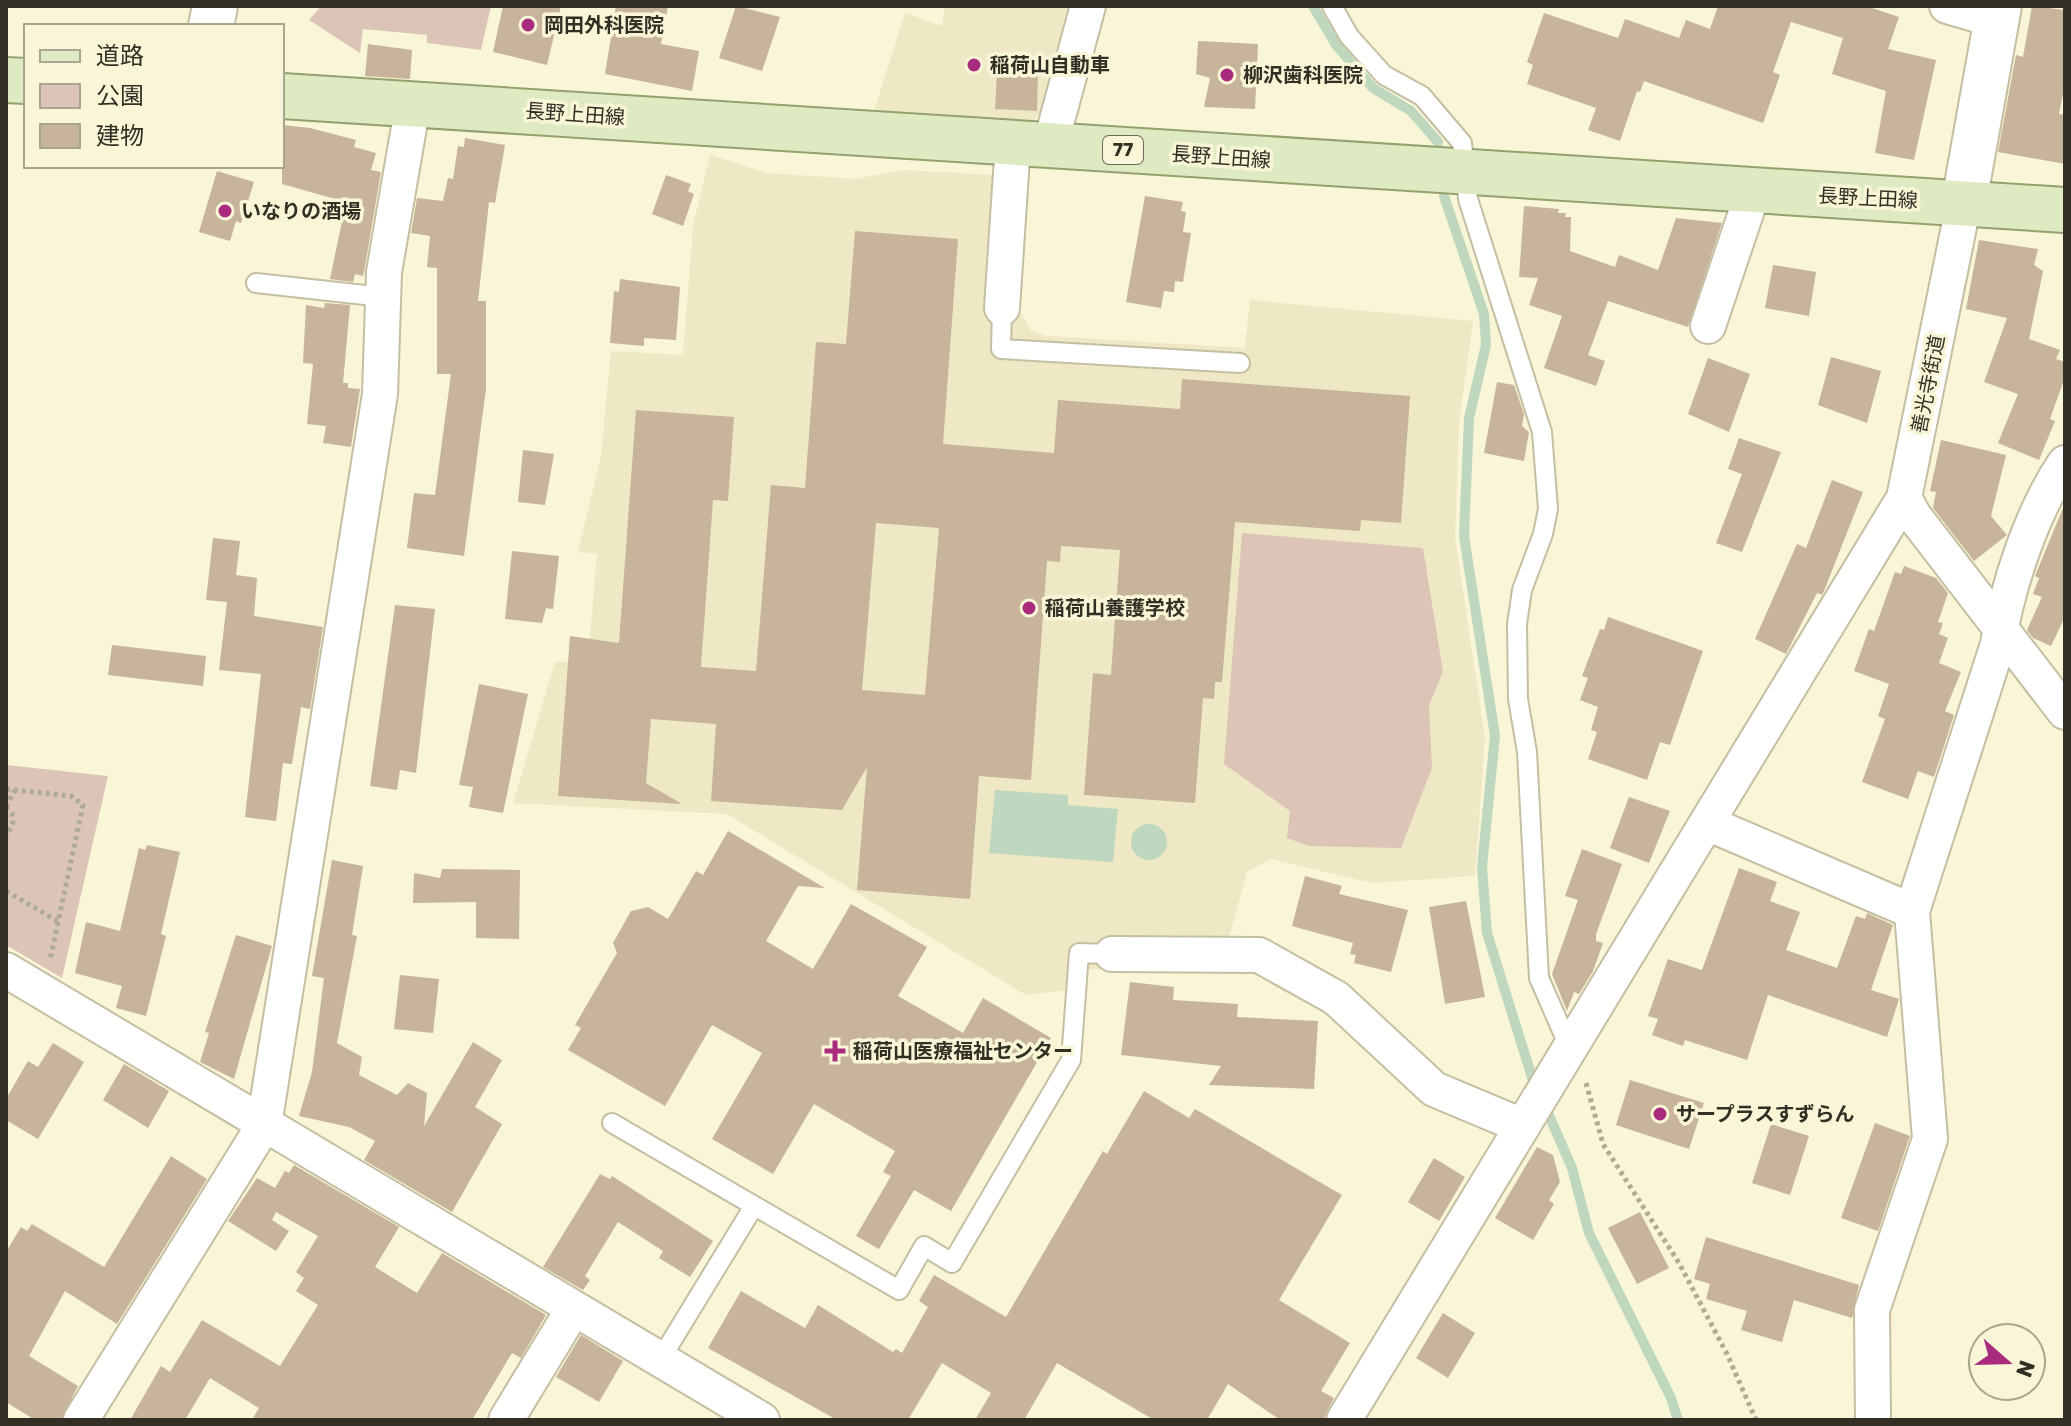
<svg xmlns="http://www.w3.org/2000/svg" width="2071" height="1426" viewBox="0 0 2071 1426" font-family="Rubik,'Noto Sans JP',sans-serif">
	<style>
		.built { fill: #efe8c4 }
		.green { fill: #dcc5b7 }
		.water { fill: #bed7be }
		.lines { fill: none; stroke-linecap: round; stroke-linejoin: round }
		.stream { stroke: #bed7be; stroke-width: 10 }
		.building { fill: #c7b49a; fill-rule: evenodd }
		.service-casing { stroke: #c4bfa3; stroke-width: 22 }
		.minor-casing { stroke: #c4bfa3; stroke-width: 38 }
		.tertiary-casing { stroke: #c4bfa3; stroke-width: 48 }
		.primary-casing { stroke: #94a070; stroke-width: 48 }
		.path { stroke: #aeab94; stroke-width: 5; stroke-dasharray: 4 4; stroke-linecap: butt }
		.service { stroke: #fff; stroke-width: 18 }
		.minor { stroke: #fff; stroke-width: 34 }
		.tertiary { stroke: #fff; stroke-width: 44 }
		.primary { stroke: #deebc2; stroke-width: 44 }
		.poi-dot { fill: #a82b7d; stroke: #f9f5d7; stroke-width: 3 }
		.labels { text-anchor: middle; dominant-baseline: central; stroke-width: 7; stroke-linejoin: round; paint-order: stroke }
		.shield { fill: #f9f5d7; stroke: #6e6b5a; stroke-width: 2 }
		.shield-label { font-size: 18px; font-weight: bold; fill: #323025 }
		.poi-label { font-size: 20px; font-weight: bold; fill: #323025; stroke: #f9f5d7; text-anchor: start }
		.street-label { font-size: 20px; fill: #323025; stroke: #f9f5d7 }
	</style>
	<rect width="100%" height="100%" fill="#f9f5d7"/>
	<path class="built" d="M945,6H1075L1049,104L1032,122L874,111L905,13L942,26Z
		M710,155L768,173L855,179L904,170L1029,177L1020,311L1031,331L1048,336L1245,348L1250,300L1473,321L1459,423L1455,537L1485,739L1475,876L1372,883L1271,859L1247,872L1229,937L1172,935L1108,939L1106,969H1086L1085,988L1026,995L727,814L513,803L555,662L588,661L597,554L578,552L601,456L611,351L683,355L693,226Z"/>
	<path class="green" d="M321,6H491L481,50L427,43V35L363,29L360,53L309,20Z
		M1242,533L1423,548L1443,672L1429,705L1432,768L1401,848L1309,846L1287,838L1290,811L1224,764Z
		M6,765L108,776L62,978L6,945Z"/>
	<path class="water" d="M995,790L1068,795V805L1118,809L1113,862L989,853Z
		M1131 842a18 18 0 1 1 36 0a18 18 0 1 1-36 0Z"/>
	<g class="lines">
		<path class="stream" d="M1313,6L1336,45L1373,88L1411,111L1438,142
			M1444,196L1484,314L1486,345L1469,418L1464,536L1495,736L1482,867L1487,933L1536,1090
			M1544,1104L1572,1168L1589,1233L1671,1398L1678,1420"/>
	</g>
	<path class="building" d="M503,6H561L547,65L493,52Z
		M616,6H668L661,44L699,51L692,91L605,74Z
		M736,6L780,17L762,71L719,58Z
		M1718,6H1866L1899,17L1888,49L1936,60L1914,160L1875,153L1886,91L1832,74L1843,38L1791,22L1773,72L1780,75L1763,123L1644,81L1640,92L1637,91L1620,141L1588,130L1596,108L1527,84L1533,65L1527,62L1544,13L1618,38L1625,19L1679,38L1686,20L1710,29Z
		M2032,6L2065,10V84L2059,114L2065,115V164L1998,152L2016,55L2023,57Z
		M1198,41L1258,44L1255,109L1204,107L1210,78L1196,74Z
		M368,44L412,50L410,79L365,76Z
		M997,72L1038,75L1037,111L995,109Z
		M282,125L310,128L356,140L354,147L376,153L371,170L381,172L364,272L363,276L355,274L353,282L330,279L346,202L282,184Z
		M465,138L505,145L495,203L489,202L478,301H486V389L464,556L407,548L414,493L435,495L451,374H437V268L427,267L430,236L411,233L417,198L443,201L448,178L453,179L458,146L464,147Z
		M217,171L254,182L241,223L236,221L230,241L199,232Z
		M666,175L691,184L688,191L694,194L683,226L652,214Z
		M1145,196L1183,202L1181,211L1186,212L1183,232L1191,233L1183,282L1175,281L1174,292L1164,291L1161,308L1126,302Z
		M1524,206L1559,209L1558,213H1566L1565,217H1571L1570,251L1615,267L1619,255L1658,270L1676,218L1722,223L1688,327L1608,301L1588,355L1605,361L1596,386L1544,368L1562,316L1529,305L1538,278L1519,277Z
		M855,231L958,239L943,444L1054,453L1058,400L1180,409L1182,379L1410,396L1401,523L1361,520L1360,531L1235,522L1222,682H1215L1214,699L1203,698L1195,803L1084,795L1093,673L1111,675L1120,550L1061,546L1060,562L1047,561L1031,780L979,776L970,899L857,890L867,767L842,810L711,801L716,724L651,719L646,783L682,804L558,796L570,636L619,643L636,410L734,417L728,501L713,500L701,667L756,671L771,485L805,488L816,342L846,344ZM876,523L939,528L925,695L862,690Z
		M1979,240L2038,249L2034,265L2043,271L2029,339L2060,350L2056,359L2065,362V377L2050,419L2055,421L2039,460L1998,443L2018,394L1984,382L2007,318L1966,309Z
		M1773,265L1816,272L1809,316L1765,308Z
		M620,279L680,287L676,340L644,338V346L610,343L614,291L619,292Z
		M325,303L350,305L343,383H348V388L360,389L351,447L323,443L326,426L307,424L313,364L303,363L306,305L324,308Z
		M1831,357L1881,371L1867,423L1818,405Z
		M1708,358L1750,374L1729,432L1688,414Z
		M1497,382L1514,385L1524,414L1522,426L1529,432L1524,461L1484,453Z
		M1739,438L1781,452L1742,552L1716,543L1742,474L1728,469Z
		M1941,440L2006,455L1991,516L2007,535L1974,561L1933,508L1936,492L1930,491Z
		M523,450L554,454L545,505L518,502Z
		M1832,480L1863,492L1824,591L1822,595L1817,593L1786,654L1755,639L1797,544L1806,548Z
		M2065,503V617L2051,646L2033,638L2027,630L2042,597L2033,594L2039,578L2035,576Z
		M213,538L240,541L236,575L257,578L254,616L323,627L310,709L301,707L292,764L283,763L276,821L245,817L261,674L219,670L227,602L206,600Z
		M512,551L559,556L553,609L546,608L542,623L505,619Z
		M1904,566L1936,578L1948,593L1938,622L1943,623L1939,634L1948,638L1939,663L1961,672L1945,711L1954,715L1934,777L1918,771L1908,799L1862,782L1885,719L1878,716L1889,684L1854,671L1869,629L1874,631L1895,572L1901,574Z
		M395,605L435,609L416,773L400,770L397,790L370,786Z
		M1608,617L1703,651L1670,745L1660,742L1647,780L1588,759L1597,732L1591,730L1598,707L1580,700L1588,678L1582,676L1600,629L1604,630Z
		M112,645L206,656L203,686L108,675Z
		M479,684L528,694L503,813L469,807L473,787L459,785Z
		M1629,797L1670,811L1649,863L1610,848Z
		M728,831L825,888L798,886L766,941L813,969L851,904L927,947L898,996L963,1033L983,998L1051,1038L951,1211L914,1190L879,1249L856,1236L891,1176L883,1172L895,1151L814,1104L773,1174L712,1139L762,1053L712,1025L665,1106L568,1050L581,1028L575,1025L617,953L613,943L631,911L648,907L668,919L696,871L703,875Z
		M147,845L180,852L161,934L166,936L146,1016L116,1008L122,986L75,973L86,922L120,931L139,848L145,850Z
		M1582,849L1622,864L1596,934V941L1603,943L1593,971L1579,994L1574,992L1567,1011L1552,974L1578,900L1565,896Z
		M332,860L363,866L352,935L357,936L337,1043L362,1057L359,1075L397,1095L408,1083L427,1093L424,1126L473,1042L502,1060L475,1107L502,1124L452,1212L364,1160L375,1141L349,1127L299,1116L312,1072L324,978L312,976Z
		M1739,868L1777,882L1770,901L1800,912L1786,950L1837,968L1856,916L1865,919L1867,913L1893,925L1871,990L1899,999L1887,1037L1768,995L1747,1060L1685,1040L1683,1046L1652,1035L1658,1019L1648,1016L1668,959L1702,970Z
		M442,869L520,870L519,939L476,938V902L413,903L414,873L440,878Z
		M1305,876L1342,886L1339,894L1408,910L1391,972L1354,963L1356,955L1350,954L1353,943L1292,926Z
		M1466,901L1485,997L1445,1004L1429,907Z
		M236,935L272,946L234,1079L200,1062L209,1033L205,1032Z
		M400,975L439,979L433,1033L394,1029Z
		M1130,982L1174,987L1173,1000L1238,1004L1237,1017L1318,1021L1314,1089L1209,1085L1221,1066L1121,1055Z
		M53,1043L84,1062L38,1139L6,1120V1099L28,1061L38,1067Z
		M124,1064L169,1091L148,1128L103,1100Z
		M1630,1080L1704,1103L1689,1149L1616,1125Z
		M1144,1091L1189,1118L1195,1109L1342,1195L1279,1300L1350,1343L1321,1391L1334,1398L1323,1420H1280L1228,1384L1207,1420H1154L1057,1363L1024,1420H975L991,1393L942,1363L908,1420H837L708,1348L741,1291L805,1328L818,1305L893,1352L896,1349L902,1353L928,1307L919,1301L934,1275L1006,1317L1103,1151L1107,1154Z
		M1875,1123L1910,1136L1878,1231L1841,1218Z
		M1771,1124L1809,1136L1790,1195L1752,1183Z
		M1537,1147L1553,1155L1560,1182L1549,1200L1554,1204L1533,1240L1495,1218Z
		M171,1156L207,1179L117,1324L65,1291L29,1356L78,1386L61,1420H35L6,1402V1252L21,1227L27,1231L32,1224L104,1267Z
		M1434,1158L1465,1177L1439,1221L1408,1202Z
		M294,1165L399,1227L375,1267L417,1293L442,1253L546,1315L521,1358L512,1353L472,1420H252L259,1408L210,1378L185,1420H130L161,1366L170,1372L202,1320L280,1366L318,1305L296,1291L304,1278L296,1272L318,1236L276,1212L272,1220L289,1231L276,1251L228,1221L257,1178L275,1188L285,1171L289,1173Z
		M600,1174L610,1179L612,1176L713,1241L690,1277L659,1258L663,1251L618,1222L585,1276L590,1280L583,1290L543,1267Z
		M1640,1212L1669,1268L1637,1284L1608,1228Z
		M1706,1237L1859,1285L1852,1318L1794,1300L1782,1342L1741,1330L1747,1311L1706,1299L1710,1284L1694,1279Z
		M1443,1313L1475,1333L1448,1378L1416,1358Z
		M581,1335L623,1361L599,1402L556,1377Z"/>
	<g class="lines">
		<g class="service-casing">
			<path id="service" d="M1332,6L1349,36L1384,75L1422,96L1462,143L1468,199L1542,432L1548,509L1543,534L1522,590L1517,624L1518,699L1527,752L1539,978L1564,1035L1576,1044
				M256,283L383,297
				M1002,308L1001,349L1240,363
				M612,1123L899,1290L924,1246L952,1263L1071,1060L1079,953L1112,954
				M660,1360L754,1206"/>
		</g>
		<g class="minor-casing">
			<path id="minor" d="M1947,6L1995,20
				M1050,146L1088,6
				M1964,202L1904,498L1914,516L2065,712
				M1002,308L1013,143
				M1708,326L1753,192
				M1707,823L1912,911
				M1112,954L1259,955L1336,998L1434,1089L1522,1126
				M6,970L762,1420
				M81,1420L264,1125L380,394L384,272L413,104
				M506,1420L574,1308
				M1344,1420L1904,498
				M1873,1420L1872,1310L1930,1139L1912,911L1998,644C2007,587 2032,511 2065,463"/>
		</g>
		<g class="tertiary-casing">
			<path id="tertiary" d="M211,26L215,6
				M1964,202L1999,6"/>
		</g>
		<g class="primary-casing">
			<path id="primary" d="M6,80L26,81
				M282,96L2065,210"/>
		</g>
		<path class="path" d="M6,789L71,796L83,805L50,960
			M6,807L12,813L13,822L6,837
			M6,807L15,790
			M6,891L59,922
			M1586,1083L1603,1144L1679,1263L1727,1354L1756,1420"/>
		<use href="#service" class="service"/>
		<use href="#minor" class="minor"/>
		<use href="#tertiary" class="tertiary"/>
		<use href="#primary" class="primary"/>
	</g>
	<g class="poi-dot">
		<circle cx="528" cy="25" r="8"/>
		<circle cx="974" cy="65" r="8"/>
		<circle cx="1227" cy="75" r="8"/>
		<circle cx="225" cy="211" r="8"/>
		<circle cx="1029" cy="608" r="8"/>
		<path d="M831 1039h8v8h8v8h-8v8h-8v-8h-8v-8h8z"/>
		<circle cx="1660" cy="1114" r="8"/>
	</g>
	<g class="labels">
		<rect class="shield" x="1103" y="136" width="40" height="28" rx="6"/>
		<g class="shield-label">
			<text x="1123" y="150">77</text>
		</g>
		<g class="poi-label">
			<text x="544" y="25">岡田外科医院</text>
			<text x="990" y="65">稲荷山自動車</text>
			<text x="1243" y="75">柳沢歯科医院</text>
			<text x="241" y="211">いなりの酒場</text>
			<text x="1045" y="608">稲荷山養護学校</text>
			<text x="853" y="1051">稲荷山医療福祉センター</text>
			<text x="1676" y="1114">サープラスすずらん</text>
		</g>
		<g class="street-label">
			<text transform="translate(575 114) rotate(4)">長野上田線</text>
			<text transform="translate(1221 157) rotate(4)">長野上田線</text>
			<text transform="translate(1868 198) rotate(3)">長野上田線</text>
			<text transform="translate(1928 384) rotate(-79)">善光寺街道</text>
		</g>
	</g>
	<rect width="2071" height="1426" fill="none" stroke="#323025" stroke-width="16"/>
	<rect x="24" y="24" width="260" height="144" fill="#f9f5d7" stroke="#a9a690" stroke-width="2"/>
	<rect x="40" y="50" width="40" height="12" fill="#deebc2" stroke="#a9a690" stroke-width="2"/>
	<text x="96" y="64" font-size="24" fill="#323025">道路</text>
	<rect x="40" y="84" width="40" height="24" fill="#dcc5b7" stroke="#a9a690" stroke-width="2"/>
	<text x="96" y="104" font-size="24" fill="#323025">公園</text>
	<rect x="40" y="124" width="40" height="24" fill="#c7b49a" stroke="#a9a690" stroke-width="2"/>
	<text x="96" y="144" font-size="24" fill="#323025">建物</text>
	<g transform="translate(2007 1362) rotate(110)"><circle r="38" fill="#f9f5d7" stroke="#a9a690" stroke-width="2"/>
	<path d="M0-6L14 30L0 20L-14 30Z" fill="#a82b7d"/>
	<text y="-12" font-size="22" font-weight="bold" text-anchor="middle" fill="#323025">N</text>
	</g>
</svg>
